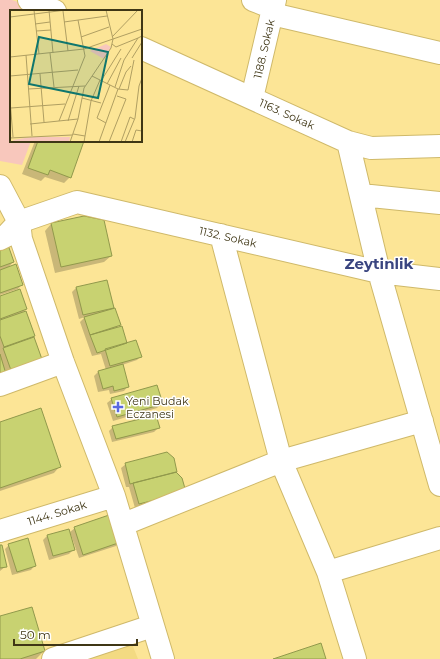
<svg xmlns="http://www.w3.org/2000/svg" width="440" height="659" viewBox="0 0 440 659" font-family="Montserrat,sans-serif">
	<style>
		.built { fill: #f3da82 }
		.green { fill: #f8c7bc }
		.shadow { fill: #0003 }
		.building { fill: #c8d271; stroke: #91994c }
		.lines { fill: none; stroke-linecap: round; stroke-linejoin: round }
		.minor-casing { stroke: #cfb96a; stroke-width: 24 }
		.minor { stroke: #fff; stroke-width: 22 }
		.poi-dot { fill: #5a69e0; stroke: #fff; stroke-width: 1.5 }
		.labels { text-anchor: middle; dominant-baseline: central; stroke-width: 3; stroke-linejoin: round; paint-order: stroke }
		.street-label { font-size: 11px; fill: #3f3615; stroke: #fff }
		.poi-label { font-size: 11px; fill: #3f3615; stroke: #fff; text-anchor: start }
		.district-label { font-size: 15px; font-weight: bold; fill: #3a4580; stroke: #fff }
		.inset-road { fill: none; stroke: #b09f62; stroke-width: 1 }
		.view { fill: #0f766e; fill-opacity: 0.15; stroke: #0f766e; stroke-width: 2 }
		.inset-edge { fill: none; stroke: #3f3615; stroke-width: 2 }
	</style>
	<rect width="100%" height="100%" fill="#fce596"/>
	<path class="built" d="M132,644L138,659H88Z"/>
	<path class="green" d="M0,0H12L45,11H11V141H31L22,165L0,161Z"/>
	<path class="shadow" d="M35,141H83L70,177L64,183L45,177L41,181L22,174Z
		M51,224L111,256L104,262L55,273L45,231Z
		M0,246L13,262L7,269L22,284L18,289L0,295Z
		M106,281L119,325L115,329L127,344L141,356L137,360L122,365L128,386L124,391L110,394L109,390L98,392L94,376L98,372L106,370L101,354L92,356L80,322L85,317L79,319L72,292L76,288Z
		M0,297L26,309L20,315L26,313L42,362L0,378Z
		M112,399L161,404L157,408L113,421L107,403Z
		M0,423L60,466L54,473L0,491Z
		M113,427H159L154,432L112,442L109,431Z
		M126,464L175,473L180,496L135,508L129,487H126L121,468Z
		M75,528L120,542L116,546L79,558L70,532Z
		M47,536L73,550L69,554L49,560L43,540Z
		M9,545L35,565L31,570L12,575L5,549Z
		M0,546L6,566L0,571Z
		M0,617L44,651L36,659H0Z"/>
	<path class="building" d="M38,141H84L71,178L50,170L48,175L28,168Z
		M84,216L104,220L112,256L61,267L51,223Z
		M7,242L14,262L0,267V245Z
		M16,264L23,285L0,293V270Z
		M107,280L114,308L83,315L76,287Z
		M20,289L27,309L0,319V296Z
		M115,308L121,325L90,335L84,317Z
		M26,311L35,336L4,347L0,336V320Z
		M122,326L127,343L97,353L90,335Z
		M34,337L43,362L12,373L3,348Z
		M136,340L142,357L110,366L105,349Z
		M0,354L6,374L0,376Z
		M123,364L129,387L114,391L113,386L103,389L98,371Z
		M157,385L163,404L117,417L111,398Z
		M41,408L61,467L0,488V422Z
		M156,415L160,428L116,439L112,426Z
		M167,452L174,458L177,472L130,484L125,463Z
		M176,472L182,478L186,492L139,504L133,483Z
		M112,514L121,542L83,555L74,527Z
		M69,529L75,550L53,556L47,535Z
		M28,538L36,566L17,572L8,544Z
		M0,545H2L7,567L0,568Z
		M32,607L45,651L20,659H0V616Z
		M321,643L326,659H273Z"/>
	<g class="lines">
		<g class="minor-casing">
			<path id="minor" d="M29,0L55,11
				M253,0L273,8
				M272,14L440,53
				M141,48L348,142L371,148L440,146
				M252,98L275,0
				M348,142L379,272L440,485
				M0,186L19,222L21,239L63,362L114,496L163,659
				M361,195L440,203
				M221,235L281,461L328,572L355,659
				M0,239L6,236L19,222L77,202L379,272L440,279
				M0,385L63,362
				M124,524L281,461L422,421
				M0,531L114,496
				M328,572L440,538
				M53,659L152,626"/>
		</g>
		<use href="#minor" class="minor"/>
	</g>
	<path class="poi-dot" d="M116 401h4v4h4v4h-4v4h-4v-4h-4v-4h4z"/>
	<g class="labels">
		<g class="street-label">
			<text transform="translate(264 49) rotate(-77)">1188. Sokak</text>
			<text transform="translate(287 114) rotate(24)">1163. Sokak</text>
			<text transform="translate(228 237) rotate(13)">1132. Sokak</text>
			<text transform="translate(57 513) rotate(-17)">1144. Sokak</text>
		</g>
		<g class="poi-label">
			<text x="126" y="401">Yeni Budak<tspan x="126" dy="13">Eczanesi</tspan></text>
		</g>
		<g class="district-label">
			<text x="379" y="263">Zeytinlik</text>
		</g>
	</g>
	<g transform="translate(10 10)">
		<rect width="132" height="132" fill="#fce596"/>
		<path d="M96,34L101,37L94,49L80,41ZM21,127H60L59,132H4L3,130Z" fill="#f8c7bc"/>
		<path class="inset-road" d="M24,0L29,44M39,0L43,43M53,1L58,41M0,7L56,0M54,12L97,6M25,14L40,12M26,21L41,20M71,27L99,17M102,27L128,0M102,34L106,37L128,28M40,43L44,77M16,45L22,126M0,47L74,39L132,19M122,48L132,32M30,64L34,112M0,66L68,60M82,66L108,79L118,80L124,50M91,71L111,39M97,74L111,48M105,77L114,50L128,28L132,26M18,79L75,76M109,79L116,62L121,56M72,88L91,93M0,90L3,127M81,91L90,70M1,98L55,94M49,111L75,46L68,10M58,111L69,76M96,113L87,108L100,75M20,114L68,109M63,124L75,126M0,128L62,125M60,132L68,109L74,78L101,38L103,29L96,0M74,132L81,91M89,132L108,79M99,132L116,89L107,86M111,132L120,107L124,109M115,132L125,108L129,76L132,68M122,132L126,120L132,121"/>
		<path class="view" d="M29,27L98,42L88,88L19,74Z"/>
		<rect width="132" height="132" class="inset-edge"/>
	</g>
	<path d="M14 639v6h123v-6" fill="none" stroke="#3f3615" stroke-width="2"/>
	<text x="20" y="639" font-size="12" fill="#3f3615" stroke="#ffffff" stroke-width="3" paint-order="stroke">50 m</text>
</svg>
